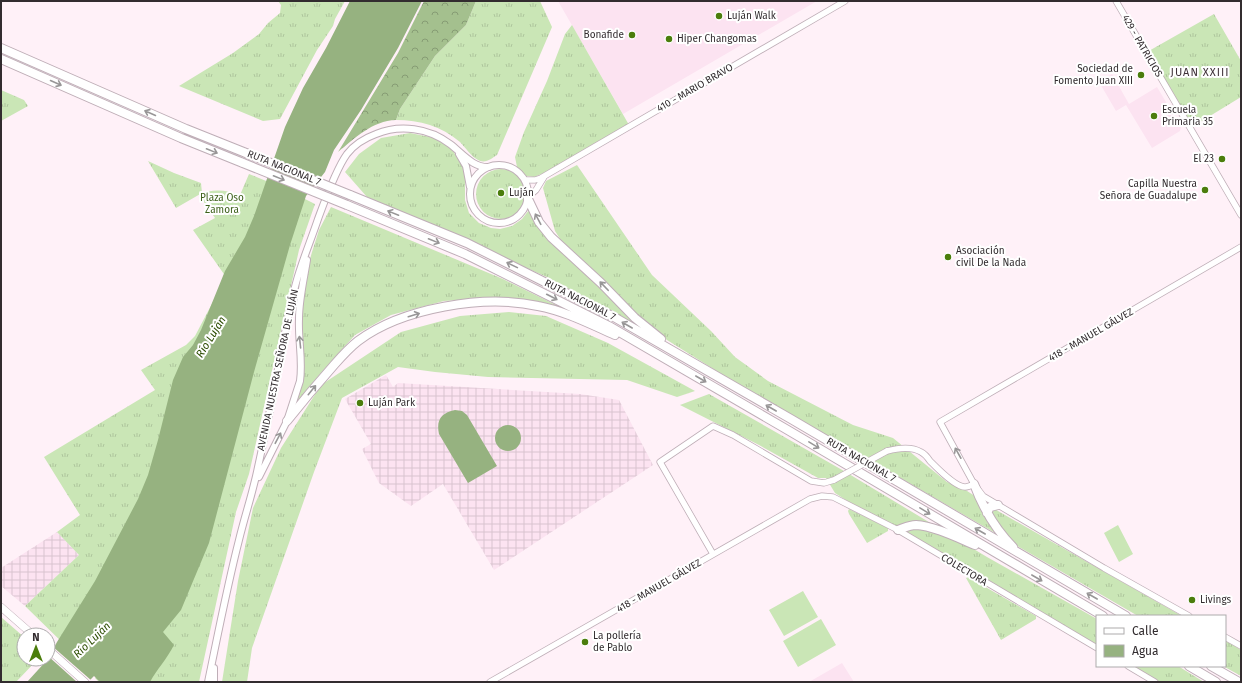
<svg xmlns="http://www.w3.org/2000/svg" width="1242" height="683" viewBox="0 0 1242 683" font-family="'Fira Sans',sans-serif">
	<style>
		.built { fill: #fce3f1 }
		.industrial { fill: url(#industrial-grid) }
		.grass { fill: url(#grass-tufts) }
		.forest { fill: url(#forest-crowns) }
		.garden { fill: #cae6b6 }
		.water { fill: #96b280 }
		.pier { fill: #fff1f8 }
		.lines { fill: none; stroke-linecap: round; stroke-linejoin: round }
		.tertiary-casing { stroke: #bfaeb7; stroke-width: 7 }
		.secondary-casing { stroke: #bfaeb7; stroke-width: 8 }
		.primary-casing { stroke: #bfaeb7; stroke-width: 8 }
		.motorway-casing { stroke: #bfaeb7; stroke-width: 10 }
		.tertiary { stroke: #fff; stroke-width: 5.5 }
		.secondary { stroke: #fff; stroke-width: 6 }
		.primary { stroke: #fff; stroke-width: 7 }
		.motorway { stroke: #fff; stroke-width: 8 }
		.tertiary-bridge-casing { stroke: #bfaeb7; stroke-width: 7; stroke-linecap: butt }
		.motorway-bridge-casing { stroke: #bfaeb7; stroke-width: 10; stroke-linecap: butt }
		.tertiary-bridge { stroke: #fff; stroke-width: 5.5 }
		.motorway-bridge { stroke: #fff; stroke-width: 8 }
		.oneway { stroke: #989697 }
		.poi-dot { fill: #4b7d0c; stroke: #fff; stroke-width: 1.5 }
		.labels { text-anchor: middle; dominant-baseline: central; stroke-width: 4; stroke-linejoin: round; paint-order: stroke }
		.poi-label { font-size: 10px; fill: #322c2f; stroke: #fff; text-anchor: start }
		.street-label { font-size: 10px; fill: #322c2f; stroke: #fff }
		.park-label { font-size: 10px; fill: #3d601a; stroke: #fff }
		.neighbourhood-label { font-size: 11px; letter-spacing: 1px; fill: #3e3138; stroke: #fff }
		.water-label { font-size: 11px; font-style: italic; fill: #2b4c00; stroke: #fff }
	</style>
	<defs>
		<pattern id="industrial-grid" width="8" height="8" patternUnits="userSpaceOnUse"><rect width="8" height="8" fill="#fce3f1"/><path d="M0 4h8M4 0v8" fill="none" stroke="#d8c3cf"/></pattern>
		<pattern id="grass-tufts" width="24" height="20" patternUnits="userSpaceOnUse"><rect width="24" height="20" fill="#cae6b6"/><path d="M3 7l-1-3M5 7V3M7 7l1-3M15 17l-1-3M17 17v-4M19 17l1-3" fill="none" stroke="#aec59d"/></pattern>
		<pattern id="forest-crowns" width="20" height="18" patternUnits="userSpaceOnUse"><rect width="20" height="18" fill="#a4c08e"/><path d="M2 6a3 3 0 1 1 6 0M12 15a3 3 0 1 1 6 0" fill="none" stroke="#869c74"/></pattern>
	</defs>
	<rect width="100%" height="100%" fill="#fff1f8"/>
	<path class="built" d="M558,1H817L623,114Z
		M1112,74L1129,104L1157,87L1181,127L1180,131L1152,148L1126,105L1116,111L1099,82Z
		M842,663L854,682H809Z"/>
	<path class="industrial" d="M386,375L393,387L398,383L580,394L619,400L653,465L494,570L443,484L411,506L379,483L362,449L371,444L345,399Z
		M57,532L79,555L25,606L1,586V568Z"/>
	<path class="grass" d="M278,1H345L335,19L333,26L317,50L280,119L263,121L179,86L233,53L259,34L268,23L280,13L281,5Z
		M476,1H540L552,27L497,155C492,158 487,163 480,161C471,157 466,148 460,142C441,126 420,120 396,120L400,109L435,56L466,25Z
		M1214,14L1241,61V97L1192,127L1147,52Z
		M572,25L629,125L544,173L534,177L526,176L517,167L515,157L524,132L547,81L565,34Z
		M1,90L24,100L28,106L1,121Z
		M410,133L435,138L452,149L465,171V200L469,213L479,223L491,228L500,229L512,226L522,219L529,210C535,222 541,232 552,241L642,329L549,278L367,197L345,172L359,154L381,138Z
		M148,161L174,173L201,183L202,193L176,208Z
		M577,165L652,275L711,331L735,357L768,381L853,425L893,438L947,482L964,489L998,511L1182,616H1138L723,375L667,340L622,301L564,245L555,231L543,188L546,181Z
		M476 194a25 25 0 1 1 50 0a25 25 0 1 1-50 0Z
		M249,174L276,185L157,471L70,650L25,606L79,555L57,532L80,515L44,457L155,390L141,370L186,345L195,336L226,277L193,230L215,218L199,195C212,188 227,190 240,195Z
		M303,198L315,204L299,250L249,474L236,512L199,682H99L95,678L118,660Z
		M331,207L503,279L558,306L539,302L517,299H492L458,300L444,301L391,315L355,335L320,374L296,403L302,332V306L308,266L312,252L319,230Z
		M509,312L546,316L608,343L695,391L677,397L627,380L488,377L435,372L398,367L342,398L314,472L252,648L247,682H222L238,581L253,508L281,448L321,385L401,332L460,316Z
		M709,394L844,471L987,557L1097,619V648L855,506L835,493L826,478H818L759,445L680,405Z
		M849,509L888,528V531L867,543L849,514L848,511Z
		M968,577L1036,616V619L1001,640L966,578Z
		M1,617L24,637V659H38L16,682H1Z
		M1225,640L1241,650V676L1223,666H1225Z
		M1128,666H1178L1204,682H1156Z"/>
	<path class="forest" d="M424,1H476L466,25L435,56L400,109L396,120C372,121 355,138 338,152L398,53Z"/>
	<path class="garden" d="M1118,525L1133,554L1119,562L1104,533Z
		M803,591L818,617L784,636L769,610Z
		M821,619L836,645L798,667L783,641Z"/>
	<path class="water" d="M350,1H422L398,48L361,110L334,150L325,172L306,196L290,245L254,372L209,543L181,610L163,632L174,645C167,659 157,669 150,682H100L94,676L88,682H27L48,659L57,642L95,581L138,499L148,475L158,440L173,380L183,357L193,345L201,330L225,271L245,237L254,216L285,127L303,88L326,48Z
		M455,410L462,411L467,415L497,466L468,483L439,434C436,420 441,413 455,410Z
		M495 438a13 13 0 1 1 26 0a13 13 0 1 1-26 0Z"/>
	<path class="pier" d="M52,646L92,681L77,682L48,656Z"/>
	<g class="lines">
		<g class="tertiary-casing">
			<path id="tertiary" d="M1116,1L1241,215
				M525,180H535L541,178L845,1
				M528,197L536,190L544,177
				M887,451C898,448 911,446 921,452C925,454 928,458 930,461C937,468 955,487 965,487C968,487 972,485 974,484
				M713,554L660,462L713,426L733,435L811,481L824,483L834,480
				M1189,616L1104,568L983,496L974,484L940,422L1241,247
				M1225,637L1241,646
				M1128,666L1155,682
				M490,682L810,499L822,496L833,497L898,530L1097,648"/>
		</g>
		<g class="secondary-casing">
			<path id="secondary" d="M459,154L466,166L470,187
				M470 194a29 29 0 1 1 58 0a29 29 0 1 1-58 0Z
				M259,477L287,421L300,381C303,360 298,340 299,319C299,299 304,279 307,260
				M208,682C218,634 227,587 239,540C245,515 253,492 258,467C266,431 273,395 280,359C285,334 289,308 296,283C302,261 311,240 318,219C325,200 336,169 347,154C354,145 365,138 376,134C400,124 429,128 450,144C462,153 473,168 489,167
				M214,682V668"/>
		</g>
		<g class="primary-casing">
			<path id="primary" d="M1,607L33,635
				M48,649L85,682"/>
		</g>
		<g class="motorway-casing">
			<path id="motorway" d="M1,48L186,129L246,153
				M1,59L181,138L243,163
				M350,195L467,243L614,317L791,419L1126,616
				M528,199L539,222L551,237L601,283L635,318L661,339
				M347,205L465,254L609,326L786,429L1103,616
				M287,421C302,402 318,383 334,365C341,357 349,348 358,341C402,308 484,294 538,306C565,311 590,324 615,335
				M974,484C983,508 995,529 1013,547
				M987,513L990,507L998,505
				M898,530C904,528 909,525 916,525C934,526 958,538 975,545
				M1189,666L1216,682
				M1211,666L1239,682"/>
		</g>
		<use href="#tertiary" class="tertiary"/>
		<use href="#secondary" class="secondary"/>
		<use href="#primary" class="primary"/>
		<use href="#motorway" class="motorway"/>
		<g class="tertiary-bridge-casing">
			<path id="tertiary-bridge" d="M834,480L887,451"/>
		</g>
		<g class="motorway-bridge-casing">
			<path id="motorway-bridge" d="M246,153L350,195
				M243,163L347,205"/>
		</g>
		<use href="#tertiary-bridge" class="tertiary-bridge"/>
		<use href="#motorway-bridge" class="motorway-bridge"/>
	</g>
	<defs><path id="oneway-shaft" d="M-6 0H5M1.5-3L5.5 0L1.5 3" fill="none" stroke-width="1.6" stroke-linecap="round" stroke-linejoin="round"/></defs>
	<g class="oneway">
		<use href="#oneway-shaft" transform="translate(56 83) rotate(24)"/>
		<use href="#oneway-shaft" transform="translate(150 113) rotate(-156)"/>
		<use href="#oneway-shaft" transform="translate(212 151) rotate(22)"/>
		<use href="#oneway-shaft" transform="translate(279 178) rotate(22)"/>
		<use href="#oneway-shaft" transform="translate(393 213) rotate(-158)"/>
		<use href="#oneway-shaft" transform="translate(538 219) rotate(-118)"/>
		<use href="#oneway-shaft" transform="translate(434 241) rotate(22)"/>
		<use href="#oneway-shaft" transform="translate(512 265) rotate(-154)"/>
		<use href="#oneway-shaft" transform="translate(604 286) rotate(-134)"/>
		<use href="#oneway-shaft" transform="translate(552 297) rotate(27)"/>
		<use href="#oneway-shaft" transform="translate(414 315) rotate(-17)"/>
		<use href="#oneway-shaft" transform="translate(627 325) rotate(-150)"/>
		<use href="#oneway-shaft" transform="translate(300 342) rotate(-96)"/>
		<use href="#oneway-shaft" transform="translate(701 379) rotate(30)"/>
		<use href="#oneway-shaft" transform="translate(312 390) rotate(-51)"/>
		<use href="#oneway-shaft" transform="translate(771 408) rotate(-150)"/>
		<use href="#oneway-shaft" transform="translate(278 438) rotate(-62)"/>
		<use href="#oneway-shaft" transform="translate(814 445) rotate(31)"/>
		<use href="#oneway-shaft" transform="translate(958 453) rotate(-119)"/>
		<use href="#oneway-shaft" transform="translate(925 511) rotate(31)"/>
		<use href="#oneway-shaft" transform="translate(980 531) rotate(-150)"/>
		<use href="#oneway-shaft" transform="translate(1037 578) rotate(30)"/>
		<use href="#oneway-shaft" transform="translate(1092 596) rotate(-150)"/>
	</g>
	<g class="poi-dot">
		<circle cx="719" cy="16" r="4"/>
		<circle cx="632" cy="35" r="4"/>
		<circle cx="669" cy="39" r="4"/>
		<circle cx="1141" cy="75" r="4"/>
		<circle cx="1154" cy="116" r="4"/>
		<circle cx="1222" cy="159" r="4"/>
		<circle cx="1205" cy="190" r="4"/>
		<circle cx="501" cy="193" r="4"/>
		<circle cx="948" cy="257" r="4"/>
		<circle cx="360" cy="403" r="4"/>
		<circle cx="1192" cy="600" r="4"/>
		<circle cx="585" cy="642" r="4"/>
	</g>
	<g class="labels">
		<g class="poi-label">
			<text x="727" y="16">Luján Walk</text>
			<text x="624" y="35" text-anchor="end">Bonafide</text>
			<text x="677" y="39">Hiper Changomas</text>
			<text x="1133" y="69" text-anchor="end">Sociedad de<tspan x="1133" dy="12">Fomento Juan XIII</tspan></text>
			<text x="1162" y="110">Escuela<tspan x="1162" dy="12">Primaria 35</tspan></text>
			<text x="1214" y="159" text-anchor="end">El 23</text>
			<text x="1197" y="184" text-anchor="end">Capilla Nuestra<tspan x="1197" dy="12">Señora de Guadalupe</tspan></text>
			<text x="509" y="193">Luján</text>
			<text x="956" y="251">Asociación<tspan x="956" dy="12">civil De la Nada</tspan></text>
			<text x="368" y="403">Luján Park</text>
			<text x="1200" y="600">Livings</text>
			<text x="593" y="636">La pollería<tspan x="593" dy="12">de Pablo</tspan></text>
		</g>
		<g class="street-label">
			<text transform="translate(1142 46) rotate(60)">429 - PATRICIOS</text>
			<text transform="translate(695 88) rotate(-30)">410 - MARIO BRAVO</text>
			<text transform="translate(284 168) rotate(22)">RUTA NACIONAL 7</text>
			<text transform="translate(580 300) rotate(27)">RUTA NACIONAL 7</text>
			<text transform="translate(1091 335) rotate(-30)">418 - MANUEL GÁLVEZ</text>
			<text transform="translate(278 370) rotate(-78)">AVENIDA NUESTRA SEÑORA DE LUJÁN</text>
			<text transform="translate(861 460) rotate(30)">RUTA NACIONAL 7</text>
			<text transform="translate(964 570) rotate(31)">COLECTORA</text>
			<text transform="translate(659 586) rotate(-30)">418 - MANUEL GÁLVEZ</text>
		</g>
		<g class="park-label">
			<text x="222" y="198">Plaza Oso<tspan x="222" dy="12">Zamora</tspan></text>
		</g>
		<g class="neighbourhood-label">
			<text x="1200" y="72">JUAN XXIII</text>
		</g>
		<g class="water-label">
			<text transform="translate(211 337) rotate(-58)">Río Luján</text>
			<text transform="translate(92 640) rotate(-44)">Río Luján</text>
		</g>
	</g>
	<rect width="1242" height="683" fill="none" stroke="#322c2f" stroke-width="4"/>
	<rect x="1096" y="615" width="130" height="52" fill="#ffffff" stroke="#adabac"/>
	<rect x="1104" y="628" width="20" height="6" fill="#ffffff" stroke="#adabac"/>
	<text x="1132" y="635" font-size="12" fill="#322c2f">Calle</text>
	<rect x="1104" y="645" width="20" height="12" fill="#96b280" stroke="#adabac"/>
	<text x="1132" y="655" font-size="12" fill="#322c2f">Agua</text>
	<g transform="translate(36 647)"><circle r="19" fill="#ffffff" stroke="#adabac"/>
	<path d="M0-3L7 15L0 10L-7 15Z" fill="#4b7d0c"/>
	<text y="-6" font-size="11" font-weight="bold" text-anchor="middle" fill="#322c2f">N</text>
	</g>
</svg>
